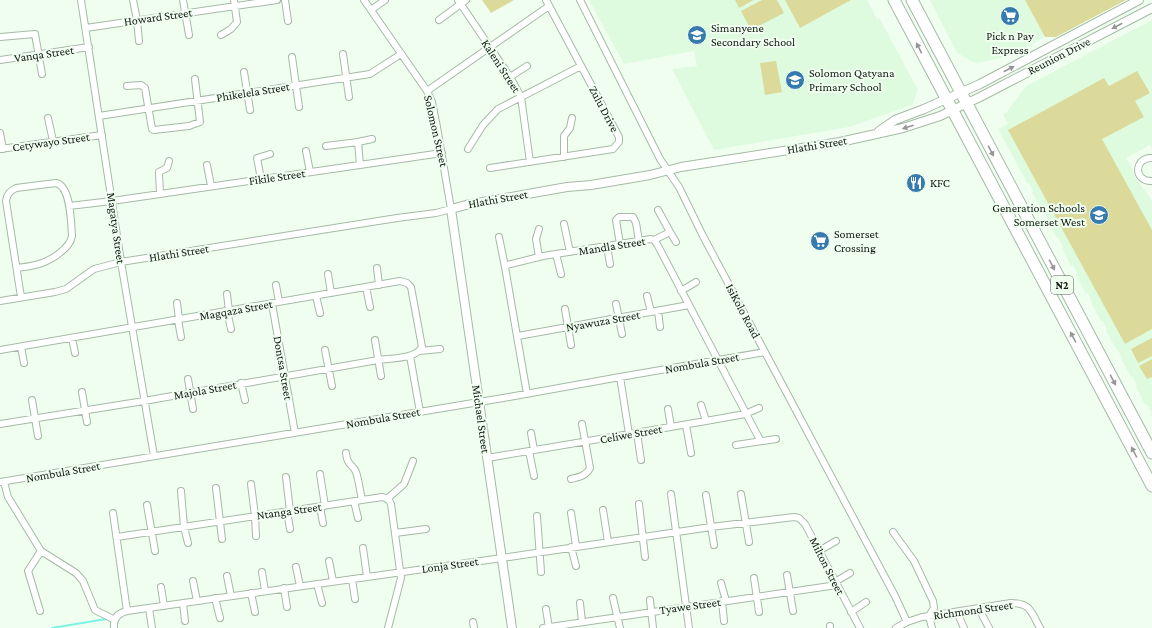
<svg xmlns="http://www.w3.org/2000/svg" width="1152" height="628" viewBox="0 0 1152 628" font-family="'Crimson Pro',serif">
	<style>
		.built { fill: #defbdf }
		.green { fill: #dcda9b }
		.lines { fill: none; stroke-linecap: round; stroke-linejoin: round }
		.stream { stroke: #79f4e6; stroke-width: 2 }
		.street-casing { stroke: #a5baa6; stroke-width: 8 }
		.secondary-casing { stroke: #a5baa6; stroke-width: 10 }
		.highway-casing { stroke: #a5baa6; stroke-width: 13 }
		.street { stroke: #fff; stroke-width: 6 }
		.secondary { stroke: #fff; stroke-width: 8 }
		.highway { stroke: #fff; stroke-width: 11 }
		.oneway { fill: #949895 }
		.labels { text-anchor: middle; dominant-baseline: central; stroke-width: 4; stroke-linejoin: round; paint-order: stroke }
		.shield { fill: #f0fef0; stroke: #555e55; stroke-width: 1 }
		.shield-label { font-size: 11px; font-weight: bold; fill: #121a13 }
		.street-label { font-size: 12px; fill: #121a13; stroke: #f0fef0 }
		.poi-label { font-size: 12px; fill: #121a13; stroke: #f0fef0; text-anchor: start }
	</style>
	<rect width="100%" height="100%" fill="#f0fef0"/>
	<path class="built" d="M589,0H867L877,19H880L918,90L912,105L849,127L714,150L672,69L697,66L694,51L624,64Z
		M930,0H1025L1045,37L1006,57L977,63L973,62L957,53Z
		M1152,20V149L1150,145L1126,158L1133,170L1135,178L1147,193L1152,201V417L1150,414L1152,413L1147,404L1145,405L1136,386L1137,385L1132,376L1131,377L1121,359L1122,358L1117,349H1116L1106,331L1107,330L1103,321H1101L1091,303L1092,302L1088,293L1086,294L1076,275L1078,274L1073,265L1071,266L1062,248L1063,247L1058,238H1057L1047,220L1048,219L1044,210L1042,211L1032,192L1033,191L1029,183H1027L998,129L1008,124L1003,114L1006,113L1026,86Z"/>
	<path class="green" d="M482,0H514L491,13Z
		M735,0H754L739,8Z
		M762,0H777L784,13L751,30L741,11Z
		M785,0H851L800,28Z
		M1025,0H1126L1056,37H1045Z
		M776,61L782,92L765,95L760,63Z
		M1137,71L1150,93L1135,101L1144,117L1102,139L1152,230V329L1125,344L1008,130L1104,78L1109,86Z
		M1152,338V356L1138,363L1131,349Z
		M1152,359V377L1147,379L1139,366Z"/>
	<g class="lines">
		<path class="stream" d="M52,628L106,619"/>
		<g class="street-casing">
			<path id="street" d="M81,0L121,262L154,456
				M133,0L137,20L139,41
				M183,0L189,35
				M285,0L288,21
				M458,0L510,77L521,97L530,162
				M580,0L660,159L679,187L703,236L895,596L907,622
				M371,10L385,0
				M439,20L466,0
				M86,28L277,0
				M221,35L231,29L237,22L234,0
				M0,37L35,34L42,74
				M343,54L349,97
				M292,57L299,107
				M0,60L89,47
				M244,72L250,110
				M510,77L527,66
				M127,86L141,85L145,88L152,129L154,130L189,126L200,122L195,79
				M427,91L549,6
				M99,116L370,74L401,54
				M48,118L53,141
				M0,133L3,149
				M326,146L358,142
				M0,149L102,135
				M468,149L483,125L498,109L581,66
				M306,151L310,172
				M564,157V136L570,128L572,118
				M1152,158C1134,157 1133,182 1152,181
				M207,165L211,186
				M360,165L358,142L372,139
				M490,168L613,149L619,142V137L546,0
				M261,179L257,158L270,154
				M160,194L159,172L167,168L169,161
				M69,206L112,201L442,153
				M564,224L570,252
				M670,232L676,242
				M499,237L505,267
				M654,240L670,232L658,210
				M620,244L616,220L619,217H633L636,223L639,241
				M607,246L610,264
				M556,254L561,274
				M539,257L536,239L539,229
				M17,268C25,267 34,266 42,263C53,259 70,248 72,236C71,223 71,186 56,183L16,188C10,191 7,194 6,201L21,297
				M377,268L379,285
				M328,274L331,293
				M276,285L279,302
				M366,287L370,307
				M681,291L696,282
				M227,294L229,311
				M316,296L320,313
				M647,296L651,312
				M0,301L55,292L66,289L94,269L121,262L397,218L436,213L451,209L437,127L432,102L427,91L364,0
				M177,303L179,319
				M272,304L295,433
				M616,304L622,334
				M565,309L571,345
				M227,311L231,329
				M658,311L660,327
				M178,320L181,337
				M518,336L689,305
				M72,338L75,353
				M375,340L381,376
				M21,347L24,363
				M0,350L400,281L407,283L411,287L422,347C416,359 391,358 378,360L144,401L0,424
				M325,350L332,386
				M419,351L440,349
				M410,356L420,412
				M620,377L629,434
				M188,379L193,409
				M241,383L245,400
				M82,392L87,422
				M527,394L505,267L507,265L543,256L651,239L654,240L657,244L760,440
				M32,400L38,436
				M701,405L706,421
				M668,409L671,427
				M686,425L691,453
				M531,433L534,450
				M637,433L641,460
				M736,445L776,439
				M529,451L534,476
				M346,453C347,466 353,464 356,472C359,481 360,491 362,500
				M487,458L706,421L745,414L759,408
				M320,474L325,506
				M286,477L290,511
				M571,479C579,477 586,476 590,468L582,424
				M0,482L509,397L620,377L765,352
				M4,482L8,497L41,551L76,573L83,581L95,610L115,620
				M251,484L255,516L256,536
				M216,488L222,539
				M181,491L184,527L188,543
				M671,494L689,628
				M741,494L749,542
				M706,495L714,545
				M387,499L404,484L413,461
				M354,501L358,518
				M639,504L645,557
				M147,505L155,551
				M320,507L323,523
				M603,510L608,542
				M287,511L290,529
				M113,513L127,611
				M571,513L576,546
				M537,516L541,572
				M893,532L914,561L933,601L934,608L929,616L932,628
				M395,533L426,529
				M117,537L382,497C387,498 389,499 391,504L401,578L388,628
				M571,547L576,566
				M363,548L367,577
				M819,551L836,541
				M329,561L333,581
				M296,567L300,586
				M262,572L265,591
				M787,575L793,611
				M227,576L231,596
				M754,578L759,612
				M352,579L355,599
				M193,581L197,601
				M835,582L850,573
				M721,583L726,601
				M317,584L322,603
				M161,587L164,606
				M284,588L287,607
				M251,593L255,612
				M215,598L220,618
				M613,598L620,628
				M650,600L653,628
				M722,601L724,621
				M183,603L185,621
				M580,603L582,622
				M149,608L152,628
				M546,609L549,628
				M979,609L989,628
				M40,611L28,571L41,551
				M851,612L866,602
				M957,612L964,628
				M473,622L474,628
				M830,626V628
				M114,628C113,618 118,613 127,611L502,558L711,527L794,517L799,518L805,524L860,628
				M543,628L837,585
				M896,628L907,622L922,617L1011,603C1031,603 1031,612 1040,628"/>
		</g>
		<g class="secondary-casing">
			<path id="secondary" d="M879,131L895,120L924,109L980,84L1139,0
				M512,628L451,209L466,205L567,187L591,185L650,175L681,167L840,142L903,128L940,116L980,97L1152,8"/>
		</g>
		<g class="highway-casing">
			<path id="highway" d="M894,0L1152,486
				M912,0L1152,453"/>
		</g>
		<use href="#street" class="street"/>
		<use href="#secondary" class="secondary"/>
		<use href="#highway" class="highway"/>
	</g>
	<defs><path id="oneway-solid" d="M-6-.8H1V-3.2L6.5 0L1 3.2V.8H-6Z"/></defs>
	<g class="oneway">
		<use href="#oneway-solid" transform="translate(1117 26) rotate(152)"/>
		<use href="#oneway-solid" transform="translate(919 48) rotate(-117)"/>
		<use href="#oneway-solid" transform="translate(1009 69) rotate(-28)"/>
		<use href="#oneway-solid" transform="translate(908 127) rotate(162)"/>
		<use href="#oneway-solid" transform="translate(991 151) rotate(62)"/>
		<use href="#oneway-solid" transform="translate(1052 265) rotate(62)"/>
		<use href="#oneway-solid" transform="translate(1073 337) rotate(-118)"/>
		<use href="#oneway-solid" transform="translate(1113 380) rotate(62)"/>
		<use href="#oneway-solid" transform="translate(1134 452) rotate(-118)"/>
	</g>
	<defs>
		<g id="supermarket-disc" transform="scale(1)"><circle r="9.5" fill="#357bb0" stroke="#f0fef0"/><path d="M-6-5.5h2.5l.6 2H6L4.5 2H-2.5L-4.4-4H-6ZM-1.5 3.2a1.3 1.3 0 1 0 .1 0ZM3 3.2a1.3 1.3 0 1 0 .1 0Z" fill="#fff"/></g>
		<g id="school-disc" transform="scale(1)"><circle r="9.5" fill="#357bb0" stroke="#f0fef0"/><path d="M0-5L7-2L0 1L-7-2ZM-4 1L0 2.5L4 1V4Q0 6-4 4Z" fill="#fff"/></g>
		<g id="restaurant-disc" transform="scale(1)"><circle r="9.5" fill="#357bb0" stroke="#f0fef0"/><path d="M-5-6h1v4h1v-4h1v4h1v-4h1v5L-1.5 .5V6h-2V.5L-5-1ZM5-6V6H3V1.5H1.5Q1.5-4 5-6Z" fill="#fff"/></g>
	</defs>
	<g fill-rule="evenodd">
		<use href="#supermarket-disc" x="1010" y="16"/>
		<use href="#school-disc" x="697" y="35"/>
		<use href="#school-disc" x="795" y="80"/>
		<use href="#restaurant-disc" x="916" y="183"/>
		<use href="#school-disc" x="1099" y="215"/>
		<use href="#supermarket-disc" x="820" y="241"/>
	</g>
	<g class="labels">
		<rect class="shield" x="1051" y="276" width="22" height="18" rx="3"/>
		<g class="shield-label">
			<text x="1062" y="285">N2</text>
		</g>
		<g class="street-label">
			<text transform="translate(158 17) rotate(-8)">Howard Street</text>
			<text transform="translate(44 54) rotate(-8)">Vanqa Street</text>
			<text transform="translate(1059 56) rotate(-27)">Reunion Drive</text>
			<text transform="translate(501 66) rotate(57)">Kaleni Street</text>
			<text transform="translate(253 92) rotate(-9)">Phikelela Street</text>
			<text transform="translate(604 109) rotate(62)">Zulu Drive</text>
			<text transform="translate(436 131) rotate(77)">Solomon Street</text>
			<text transform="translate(51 142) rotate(-8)">Cetywayo Street</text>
			<text transform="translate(817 145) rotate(-9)">Hlathi Street</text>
			<text transform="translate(277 177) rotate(-8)">Fikile Street</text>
			<text transform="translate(498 199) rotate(-10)">Hlathi Street</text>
			<text transform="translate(116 228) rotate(82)">Magatya Street</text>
			<text transform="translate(612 246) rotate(-9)">Mandla Street</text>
			<text transform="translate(179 253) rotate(-9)">Hlathi Street</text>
			<text transform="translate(236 310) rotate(-10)">Magqaza Street</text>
			<text transform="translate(743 311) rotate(62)">IsiKolo Road</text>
			<text transform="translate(603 321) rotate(-10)">Nyawuza Street</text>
			<text transform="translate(702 363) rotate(-10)">Nombula Street</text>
			<text transform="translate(283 368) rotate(80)">Dontsa Street</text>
			<text transform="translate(205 390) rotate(-10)">Majola Street</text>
			<text transform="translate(383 418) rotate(-10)">Nombula Street</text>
			<text transform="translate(481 419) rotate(82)">Michael Street</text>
			<text transform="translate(631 434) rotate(-10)">Celiwe Street</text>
			<text transform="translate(63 472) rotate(-10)">Nombula Street</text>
			<text transform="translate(289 511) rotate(-8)">Ntanga Street</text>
			<text transform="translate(450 565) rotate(-8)">Lonja Street</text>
			<text transform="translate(827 566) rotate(63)">Milton Street</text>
			<text transform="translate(690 606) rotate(-8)">Tyawe Street</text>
			<text transform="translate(973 610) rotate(-8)">Richmond Street</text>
		</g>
		<g class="poi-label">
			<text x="711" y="28">Simanyene<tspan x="711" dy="14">Secondary School</tspan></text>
			<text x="1010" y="36" text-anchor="middle">Pick n Pay<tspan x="1010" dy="14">Express</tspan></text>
			<text x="809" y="73">Solomon Qatyana<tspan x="809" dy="14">Primary School</tspan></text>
			<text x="930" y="183">KFC</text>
			<text x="1085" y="208" text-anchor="end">Generation Schools<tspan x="1085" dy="14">Somerset West</tspan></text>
			<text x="834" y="234">Somerset<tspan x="834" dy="14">Crossing</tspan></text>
		</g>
	</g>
</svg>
